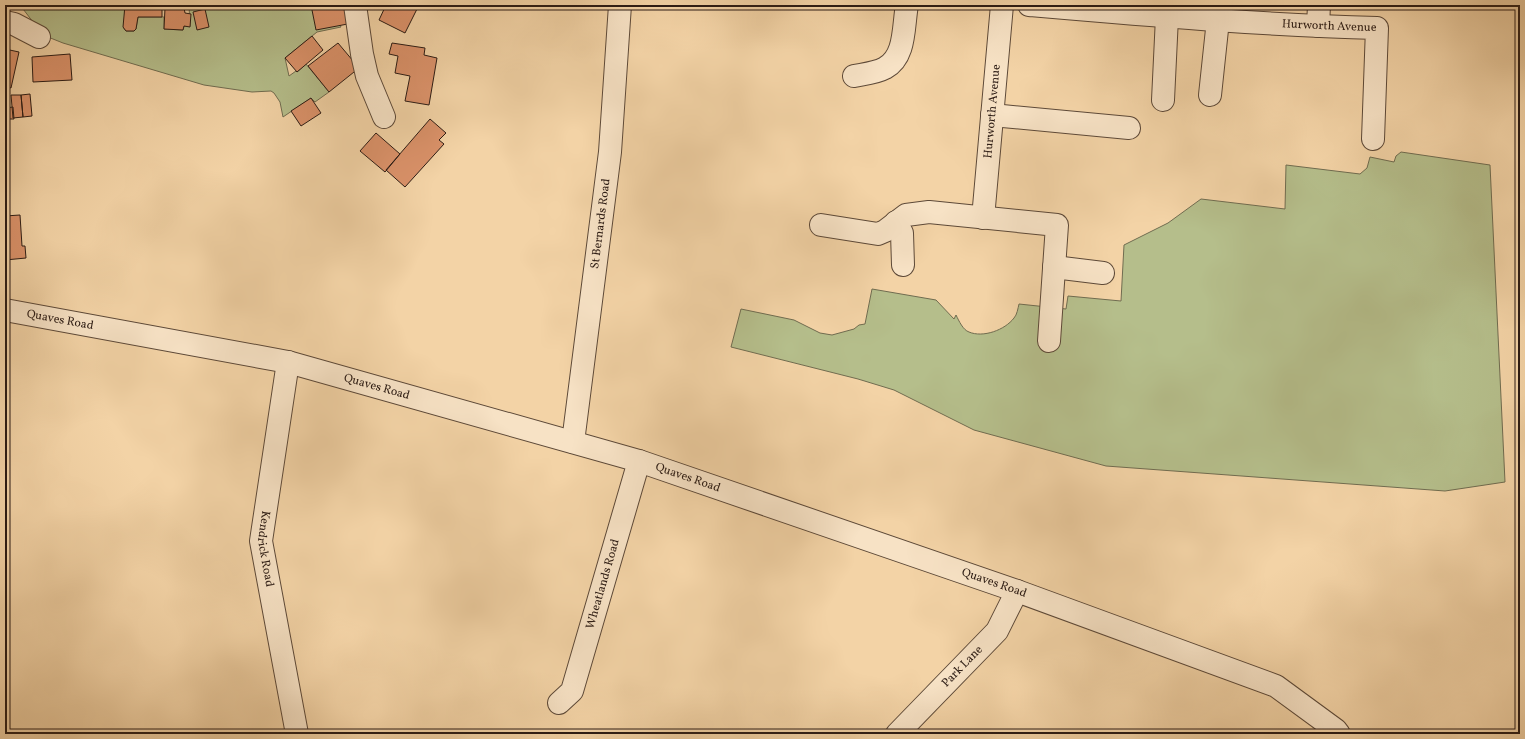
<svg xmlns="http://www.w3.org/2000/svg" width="1525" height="739" viewBox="0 0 1525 739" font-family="Vollkorn,serif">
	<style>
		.green { fill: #b5be8b; stroke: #706c50 }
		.building { fill: #db926a; stroke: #2b1b14 }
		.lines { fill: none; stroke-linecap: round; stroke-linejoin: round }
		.minor-casing { stroke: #5d4938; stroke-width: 24 }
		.minor { stroke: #f7e2c5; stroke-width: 22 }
		.labels { text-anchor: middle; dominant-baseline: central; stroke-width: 3.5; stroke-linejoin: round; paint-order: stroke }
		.street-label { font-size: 12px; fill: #2b1b14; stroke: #f7e2c5 }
	</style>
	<rect width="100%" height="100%" fill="#f3d3a6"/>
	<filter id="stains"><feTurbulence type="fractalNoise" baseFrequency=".005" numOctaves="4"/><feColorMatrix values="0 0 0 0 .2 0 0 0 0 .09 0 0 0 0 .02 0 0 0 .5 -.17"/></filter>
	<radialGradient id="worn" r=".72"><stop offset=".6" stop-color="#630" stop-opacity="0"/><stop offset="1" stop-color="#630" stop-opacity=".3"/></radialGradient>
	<path class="green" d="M20,5H65V9H75V5H125L124,29L126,31H134L136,29L138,17H164V29L183,30L184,26H190L189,5H311L340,25L341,27L317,32L285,58L289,76L296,71L297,72L306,64L329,92L315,102L311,98L283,117L280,102L274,93L271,91L252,92L204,85L63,43L43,35Z
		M1401,152L1490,165L1505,482L1445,491L1106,466L974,430L894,390L858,379L731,347L741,309L794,320L820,333L832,335L854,329L859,325L865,324L872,289L936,300L954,319L956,315C959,321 963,330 969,332C983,338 1005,330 1014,318C1017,315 1018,308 1019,304L1066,309L1068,296L1121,301L1124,245L1168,223L1201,199L1285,209L1286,165L1360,174L1367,168L1370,157L1394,162L1396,156Z"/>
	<path class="building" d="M65,5H75V9H65Z
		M125,5H162V17H138L136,29L134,31H126L123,27Z
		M311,5H349L353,23L316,30Z
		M386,5H419L405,33L379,20Z
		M165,8H184L185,13L191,14L190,27L184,26L183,30L164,29Z
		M205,9L209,27L197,30L193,12Z
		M312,36L323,50L297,72L285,58Z
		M338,43L359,68L329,92L308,66Z
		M392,43L425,48L424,55L437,58L429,105L405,101L410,76L395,73L398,56L389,54Z
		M5,49L19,52L11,88L5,86Z
		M70,54L72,80L33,82L32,57Z
		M30,94L32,116L23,117L21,95Z
		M11,95H21L23,117L13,118Z
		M311,98L321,113L301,126L291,111Z
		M13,107L14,119H5V108Z
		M430,119L446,133L439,140L444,144L405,187L386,170Z
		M376,133L400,154L385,172L360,151Z
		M20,215L22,246H25L26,258L5,260V216Z"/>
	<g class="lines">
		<g class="minor-casing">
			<g id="minor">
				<path d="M355,5L362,54L367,76L384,117"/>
				<path id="s1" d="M1029,5C1145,15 1260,25 1377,28L1373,139"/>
				<path d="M5,22L14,24L39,37"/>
				<path d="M1318,26L1319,5"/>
				<path d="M854,76C864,74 876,73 885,68C906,57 903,26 907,5"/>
				<path d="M1210,95L1218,20"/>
				<path d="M1163,100L1167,17"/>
				<path d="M992,115L1129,128"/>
				<path id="s2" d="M983,218L1002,5"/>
				<path d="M896,222L902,233L903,265"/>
				<path d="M821,225L878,234L885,231L906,215L929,212L1057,225L1049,341"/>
				<path d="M1054,267L1103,273"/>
				<path id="s3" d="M5,310L288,362L639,461L1017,591L1276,686L1336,730L1339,734"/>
				<path id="s4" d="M288,362L261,541L297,734"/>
				<path id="s5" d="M573,442L610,152L620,5"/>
				<path id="s6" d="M559,703L572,691L639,461"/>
				<path id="s7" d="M897,734L997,631L1017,591"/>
			</g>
		</g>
		<use href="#minor" class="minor"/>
	</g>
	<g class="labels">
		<g class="street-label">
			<text stroke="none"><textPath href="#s1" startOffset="301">Hurworth Avenue</textPath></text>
			<text stroke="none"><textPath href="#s2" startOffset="107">Hurworth Avenue</textPath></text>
			<text stroke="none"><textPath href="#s5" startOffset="220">St Bernards Road</textPath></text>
			<text stroke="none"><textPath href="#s3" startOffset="56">Quaves Road</textPath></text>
			<text stroke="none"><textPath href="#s3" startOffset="380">Quaves Road</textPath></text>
			<text stroke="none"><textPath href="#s3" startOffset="704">Quaves Road</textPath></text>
			<text stroke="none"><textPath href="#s4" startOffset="189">Kendrick Road</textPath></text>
			<text stroke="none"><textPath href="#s3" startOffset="1028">Quaves Road</textPath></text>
			<text stroke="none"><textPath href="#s6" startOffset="129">Wheatlands Road</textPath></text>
			<text stroke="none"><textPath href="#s7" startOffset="94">Park Lane</textPath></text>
		</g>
	</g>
	<rect width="1525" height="739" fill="none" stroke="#f3d3a6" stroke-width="20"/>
	<rect x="6" y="6" width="1513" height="727" fill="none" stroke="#2b1b14" stroke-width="2"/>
	<rect x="10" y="10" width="1505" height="719" fill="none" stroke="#2b1b14"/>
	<rect width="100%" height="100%" filter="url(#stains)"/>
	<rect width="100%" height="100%" fill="url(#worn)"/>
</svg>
